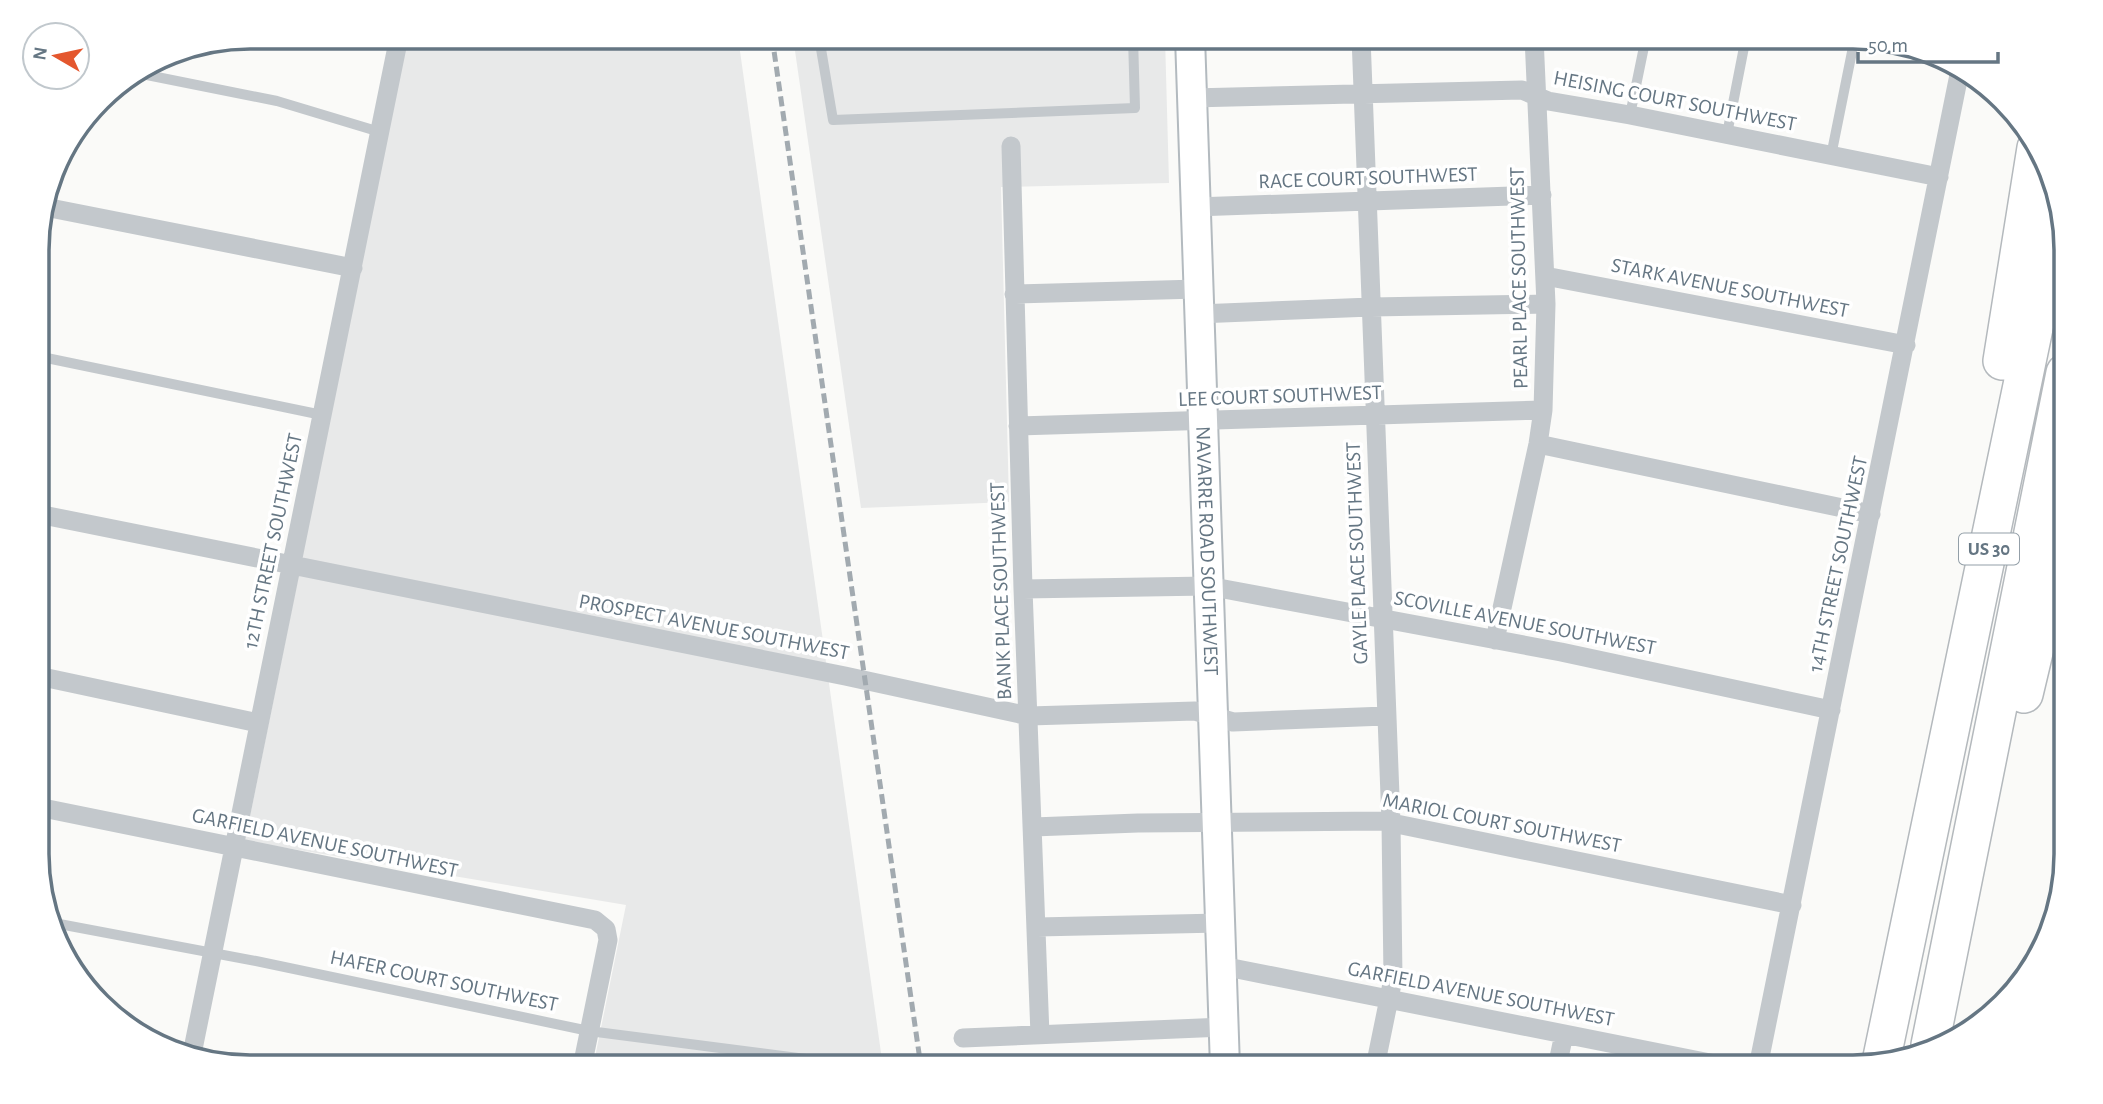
<svg xmlns="http://www.w3.org/2000/svg" width="2103" height="1104" viewBox="0 0 2103 1104" font-family="'Alegreya Sans',sans-serif">
	<style>
		.built { fill: #e8e9e9 }
		.lines { fill: none; stroke-linecap: round; stroke-linejoin: round }
		.secondary-casing { stroke: #b3babf; stroke-width: 32 }
		.highway-casing { stroke: #b4b9bd; stroke-width: 40 }
		.lane { stroke: #c3c8cc; stroke-width: 10 }
		.street { stroke: #c3c8cc; stroke-width: 19 }
		.secondary { stroke: #fff; stroke-width: 28 }
		.highway { stroke: #fff; stroke-width: 37 }
		.rail { stroke: #a2aab0; stroke-width: 5; stroke-dasharray: 10 5; stroke-linecap: butt }
		.labels { text-anchor: middle; dominant-baseline: central; stroke-width: 7; stroke-linejoin: round; paint-order: stroke }
		.shield { fill: #fff; stroke: #939fa8; stroke-width: 2 }
		.shield-label { font-size: 19px; font-weight: bold; fill: #657683 }
		.street-label { font-size: 21px; fill: #657683; stroke: #fff }
		.rim { fill: none; stroke: #657683; stroke-width: 3.5 }
	</style>
	<rect width="100%" height="100%" fill="#fafaf8"/>
	<path class="built" d="M407,37H738L883,1067H593L626,905L245,841Z
		M793,37H1165L1169,183L1001,187L1009,502L861,508Z"/>
	<g class="lines">
		<g class="secondary-casing">
			<g id="secondary">
				<path id="s1" d="M1190,37L1225,1067"/>
			</g>
		</g>
		<g class="highway-casing">
			<path id="highway" d="M2002,361L2036,148
				M2024,694L2065,522
				M1930,1045L2065,373
				M1881,1062L2059,208"/>
		</g>
		<path class="lane" d="M819,37L833,120L1135,108L1133,37
			M137,73L277,101L380,132
			M1630,115L1646,37
			M1727,134L1746,37
			M1831,156L1855,37
			M37,356L322,415
			M54,923L256,961L589,1031L829,1062"/>
		<path class="street" d="M712,37L720,38
			M1361,37L1391,822L1393,979L1375,1067
			M1192,98L1522,90L1548,101L1630,115L1939,177
			M1011,146L1023,589L1040,1035
			M45,207L353,268
			M1195,207L1542,195
			M1545,276L1906,345
			M1014,294L1198,289
			M1198,314L1371,307L1546,304
			M1018,426L1543,410
			M1538,444L1871,514
			M38,514L845,676L1029,716L1195,711L1233,722L1385,716
			M1023,589L1208,586L1561,652L1831,710
			M1495,640L1538,444L1543,410L1546,304L1534,37
			M38,676L258,723
			M38,807L595,920L606,929L608,940L582,1067
			M1033,827L1138,823L1382,821L1792,905
			M1037,927L1220,923
			M1222,966L1730,1067
			M963,1038L1224,1027
			M192,1054L399,37
			M1557,1067L1564,1034
			M1758,1067L1960,70"/>
		<use href="#secondary" class="secondary"/>
		<use href="#highway" class="highway"/>
		<path class="rail" d="M772,37L921,1067"/>
	</g>
	<g class="labels">
		<rect class="shield" x="1959" y="533.5" width="60" height="31" rx="5"/>
		<g class="shield-label">
			<text x="1989" y="549">US 30</text>
		</g>
		<g class="street-label">
			<text transform="translate(1675 101) rotate(11)">HEISING COURT SOUTHWEST</text>
			<text transform="translate(1368 178) rotate(-2)">RACE COURT SOUTHWEST</text>
			<text transform="translate(1519 278) rotate(-91)">PEARL PLACE SOUTHWEST</text>
			<text transform="translate(1730 288) rotate(11)">STARK AVENUE SOUTHWEST</text>
			<text transform="translate(1280 396) rotate(-2)">LEE COURT SOUTHWEST</text>
			<text transform="translate(273 541) rotate(-78)">12TH STREET SOUTHWEST</text>
			<text stroke="none"><textPath href="#s1" startOffset="514">NAVARRE ROAD SOUTHWEST</textPath></text>
			<text transform="translate(1357 553) rotate(-92)">GAYLE PLACE SOUTHWEST</text>
			<text transform="translate(1838 564) rotate(-78)">14TH STREET SOUTHWEST</text>
			<text transform="translate(1001 591) rotate(-92)">BANK PLACE SOUTHWEST</text>
			<text transform="translate(1525 623) rotate(11)">SCOVILLE AVENUE SOUTHWEST</text>
			<text transform="translate(714 627) rotate(11)">PROSPECT AVENUE SOUTHWEST</text>
			<text transform="translate(1502 823) rotate(11)">MARIOL COURT SOUTHWEST</text>
			<text transform="translate(325 843) rotate(12)">GARFIELD AVENUE SOUTHWEST</text>
			<text transform="translate(444 981) rotate(12)">HAFER COURT SOUTHWEST</text>
			<text transform="translate(1481 994) rotate(11)">GARFIELD AVENUE SOUTHWEST</text>
		</g>
	</g>
	<path d="M0 0H2103V1104H0ZM250 49H1853A201 201 0 0 1 2054 250V854A201 201 0 0 1 1853 1055H250A201 201 0 0 1 49 854V250A201 201 0 0 1 250 49Z" fill="#fff" fill-rule="evenodd"/>
	<path class="rim" d="M250 49H1853A201 201 0 0 1 2054 250V854A201 201 0 0 1 1853 1055H250A201 201 0 0 1 49 854V250A201 201 0 0 1 250 49Z"/>
	<g transform="translate(56 56) rotate(279)"><circle r="33" fill="#ffffff" stroke="#c1c8cd" stroke-width="2"/>
	<path d="M0-5L12 26L0 18L-12 26Z" fill="#e4572e"/>
	<text y="-10" font-size="19" font-weight="bold" text-anchor="middle" fill="#657683">N</text>
	</g>
	<path d="M1858 52v10h140v-10" fill="none" stroke="#657683" stroke-width="3.5"/>
	<text x="1868" y="52" font-size="21" fill="#657683" stroke="#ffffff" stroke-width="5" paint-order="stroke">50 m</text>
</svg>
